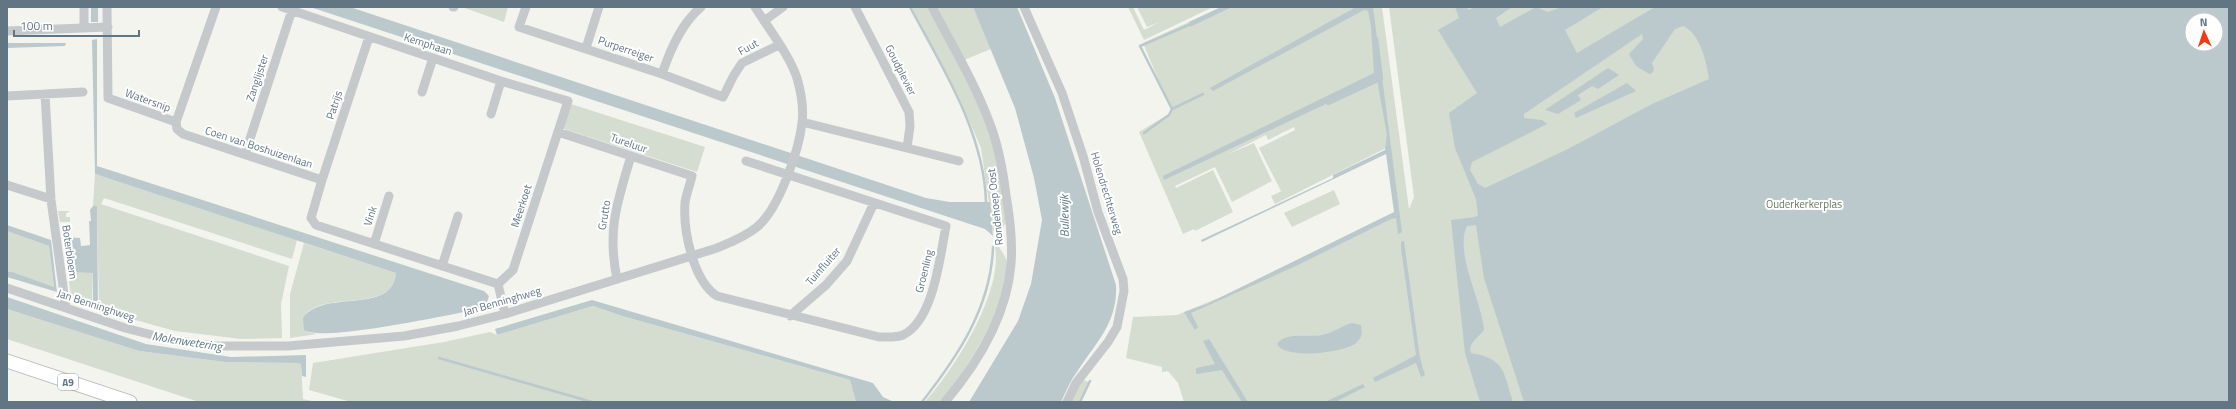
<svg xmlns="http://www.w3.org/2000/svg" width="2236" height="409" viewBox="0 0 2236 409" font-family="'Titillium Web',sans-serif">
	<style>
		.green { fill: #d5dcd0; fill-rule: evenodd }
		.water { fill: #bbc9cd; fill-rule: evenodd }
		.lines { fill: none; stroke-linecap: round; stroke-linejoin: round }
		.stream { stroke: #bbc9cd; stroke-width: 2.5 }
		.highway-casing { stroke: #b5b9bc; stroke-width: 15 }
		.minor { stroke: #c6c9cc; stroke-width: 9 }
		.highway { stroke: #fff; stroke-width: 13 }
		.labels { text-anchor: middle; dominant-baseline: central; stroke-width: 4; stroke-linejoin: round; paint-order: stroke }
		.shield { fill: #fff; stroke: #909ea8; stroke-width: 1 }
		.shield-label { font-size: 10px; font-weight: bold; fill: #617583 }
		.street-label { font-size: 11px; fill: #617583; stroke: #fff }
		.park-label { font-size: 11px; fill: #667a60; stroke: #fff }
		.water-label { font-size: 12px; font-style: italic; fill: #5c7981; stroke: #fff }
	</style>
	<rect width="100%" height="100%" fill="#f4f4ef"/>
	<path class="green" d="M462,7H508L504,22Z
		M911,7H927C954,55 983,106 997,159C1002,178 1003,198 1005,217V224L999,233L993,231L981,148L959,97Z
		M936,7H973L991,49L964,60Z
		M1128,7H1133L1144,30L1160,22L1147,27L1137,7H1213L1144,40Z
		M1222,7H1382L1409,209L1414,197L1389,7H2229V402H1184L1178,383L1168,371L1162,372V367L1126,358L1133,317L1177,315L1223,296L1397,214L1388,147L1275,204L1271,196L1284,190L1281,191L1259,148L1295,130L1294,127L1268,140L1266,135L1226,155L1254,143L1272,181L1232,202L1215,167L1175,186L1176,188L1213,170L1233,212L1195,231L1194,229L1183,234L1139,132L1172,112L1143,43ZM2192,20H2216V44H2192Z
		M571,104L705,147L697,172L561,128Z
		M95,174L297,240L292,259L104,198L101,204L289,266L281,304L282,338L241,339L175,331L96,309L99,306L97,206H93Z
		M1334,190L1340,204L1292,227L1284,213Z
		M58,211H69V212L66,213V217H70V222H60Z
		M61,226H70L71,236L66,237L75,253L93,272L92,301L75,294L71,295L68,275L69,273Z
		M7,231L49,246L54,287L7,272Z
		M304,243L396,273C392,314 328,290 306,314L307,332L317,334L290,338V294Z
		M995,247H999C1002,252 1007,258 1007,264C1011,302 964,374 940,402H925C955,368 1003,293 995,247Z
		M593,306L622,316L850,380L856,402H351L309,390L313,363L444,342L490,332L497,335Z
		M7,309L139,351L225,362L301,363L303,399L316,402H199L7,339Z
		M1080,379L1089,382L1080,402H1069Z"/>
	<path class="water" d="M91,7H98V22H91Z
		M310,7H350L926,198L950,202H990L993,236L985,229Z
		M973,7H1017L1055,98L1116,285C1118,323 1096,342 1077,372C1070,381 1066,392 1061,402H969L1018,321L1031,284L1042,220L1034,178L1015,108Z
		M1221,7H1232L1190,27L1189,22Z
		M1356,7H1373L1402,232L1398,234L1396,218L1391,219L1298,265L1191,313L1198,327L1195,330L1184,312L1207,304L1394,212L1386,154L1202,242L1201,240L1333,178V175L1385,150L1387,135L1377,80L1164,180L1163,176L1374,73L1371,26L1368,11L1364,10L1213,91L1210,88Z
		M1455,7H1466L1469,10L1474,7H1512L1496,18L1500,27L1536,7L1548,12L1562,7H1603L1565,30L1577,53L1655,7H2229V402H1524L1484,278L1476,225L1467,226C1454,253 1482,301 1484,330C1479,337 1467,344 1471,353C1506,359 1503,372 1513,402H1480L1465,353L1451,220L1475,217L1478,215L1476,199L1455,148L1449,113L1477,93L1438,30L1459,18ZM2192,20H2216V44H2192ZM1683,26C1700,33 1707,63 1709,79L1652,104L1568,149L1485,188L1478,184L1470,170L1472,162L1547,124L1542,120L1524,118V114L1642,34L1643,39L1629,54L1636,66L1649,74L1652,73L1654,70L1652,63L1675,29Z
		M97,39V166L484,291L489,296L485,308C455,313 324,343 304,330L303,318C324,288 392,316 396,273L95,174L92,40Z
		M7,43H66L65,46L7,48Z
		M1608,68L1619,75L1598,89L1592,86L1578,95L1581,100L1558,114L1545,110Z
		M1627,83L1636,91L1576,118L1574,113Z
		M93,206H97L98,307L74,299L72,295L93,300V273L75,272V253H68L66,237L80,238L81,246L90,245L89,221H91L90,210Z
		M7,225L51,240L57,292L7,277V272H12L54,287L49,246L7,231Z
		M1404,241L1420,358L1425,375L1421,377L1416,363L1375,382L1373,378L1416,355L1401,248V242Z
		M7,297L146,344L231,357L306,355V377L302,376L301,364L298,363L225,362L139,351L7,309Z
		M592,300L873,383L883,397L894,402H856L850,380L622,316L593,306L497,335L495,329Z
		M1352,323L1361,325C1362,331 1363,337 1357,342C1347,353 1284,360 1277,344C1286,331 1308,338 1322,335C1332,333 1342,326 1352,323Z
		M1209,339L1248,402H1242L1222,370L1196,374V368L1215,364L1203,341Z
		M1363,384L1365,387L1335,402H1325Z"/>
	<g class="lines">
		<path class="stream" d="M910,7C942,67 984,132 986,202
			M1328,104L1382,79L1377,39
			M1172,109L1140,46L1191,24
			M1144,133L1169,115L1172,109L1203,94
			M439,358L592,402
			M922,402C958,356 991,307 993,247
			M1080,402L1090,381"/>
		<g class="highway-casing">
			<path id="highway" d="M7,361L130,402"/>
		</g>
		<path class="minor" d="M84,7V28
			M107,7L108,98L176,122
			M216,7L176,122L177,129L183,134L322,180L311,218L316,225L498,284
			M282,7L501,81L568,101L513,270L498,284
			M453,7H454
			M526,7L519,27L662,74L723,97L734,75L742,63L779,45
			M855,7L909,112L910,126L907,148
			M932,7C952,45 975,83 990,124C999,147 1003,171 1006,195C1010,218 1013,241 1011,264C1007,315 977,364 945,402
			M1024,7L1062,93L1083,156L1098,212L1123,279L1124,291L1117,327L1108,342L1076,383L1067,402
			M764,21L783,7
			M7,31L108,27
			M586,48L599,7
			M662,74C670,50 681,24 701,7
			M422,92L433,58
			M45,94L51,200L66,308
			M7,96L83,92
			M491,114L501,81
			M802,122L959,161
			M558,132L692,176C690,185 686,194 685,203C683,230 693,281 717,296L879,337C888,337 896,338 903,335C934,320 940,256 946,226L746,161
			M245,154L292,10
			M322,180L369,37
			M7,185L51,199
			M374,244L389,196
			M442,266L458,216
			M617,279C607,230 617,203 631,156
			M498,284L505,314
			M7,288L125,328L172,340L214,346H288L404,336L458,326L505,314L717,248C731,242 745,237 757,227C779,209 799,150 802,123C804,108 801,92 797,78C789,54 768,28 755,7
			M790,316L826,285L847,261L874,203"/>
		<use href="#highway" class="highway"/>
	</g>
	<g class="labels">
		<rect class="shield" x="58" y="374" width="20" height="16" rx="3"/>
		<g class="shield-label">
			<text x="68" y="382">A9</text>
		</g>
		<g class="street-label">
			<text transform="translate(428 44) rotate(18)">Kemphaan</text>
			<text transform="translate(748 47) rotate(-29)">Fuut</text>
			<text transform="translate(626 49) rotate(19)">Purperreiger</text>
			<text transform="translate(901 70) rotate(63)">Goudplevier</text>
			<text transform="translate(257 78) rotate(-72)">Zanglijster</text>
			<text transform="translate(148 100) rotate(20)">Watersnip</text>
			<text transform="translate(334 105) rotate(-72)">Patrijs</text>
			<text transform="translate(629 143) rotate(19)">Tureluur</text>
			<text transform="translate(259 147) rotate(18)">Coen van Boshuizenlaan</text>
			<text transform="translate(1107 193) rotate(73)">Holendrechterweg</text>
			<text transform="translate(521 206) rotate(-72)">Meerkoet</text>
			<text transform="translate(995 207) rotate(-96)">Rondehoep Oost</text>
			<text transform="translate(604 215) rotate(-81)">Grutto</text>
			<text transform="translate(370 216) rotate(-72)">Vink</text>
			<text transform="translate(70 252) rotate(82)">Boterbloem</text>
			<text transform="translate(823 266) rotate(-49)">Tuinfluiter</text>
			<text transform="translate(924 271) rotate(-76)">Groenling</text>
			<text transform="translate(502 301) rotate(-16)">Jan Benninghweg</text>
			<text transform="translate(96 305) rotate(18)">Jan Benninghweg</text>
		</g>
		<g class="park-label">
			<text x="1804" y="204">Ouderkerkerplas</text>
		</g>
		<g class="water-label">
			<text transform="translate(1064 216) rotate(-91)">Bullewijk</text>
			<text transform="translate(187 341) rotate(9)">Molenwetering</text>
		</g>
	</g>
	<rect width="2236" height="409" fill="none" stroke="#617583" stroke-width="16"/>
	<g transform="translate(2204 32) rotate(357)"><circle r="19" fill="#ffffff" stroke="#c0c8cd"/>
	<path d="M0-3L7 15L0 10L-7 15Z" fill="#f03b13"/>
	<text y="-6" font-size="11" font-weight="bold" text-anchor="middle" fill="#617583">N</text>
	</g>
	<path d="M14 30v6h125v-6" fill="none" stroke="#617583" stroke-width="2"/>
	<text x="20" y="30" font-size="12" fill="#617583" stroke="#ffffff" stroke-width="3" paint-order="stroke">100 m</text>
</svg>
